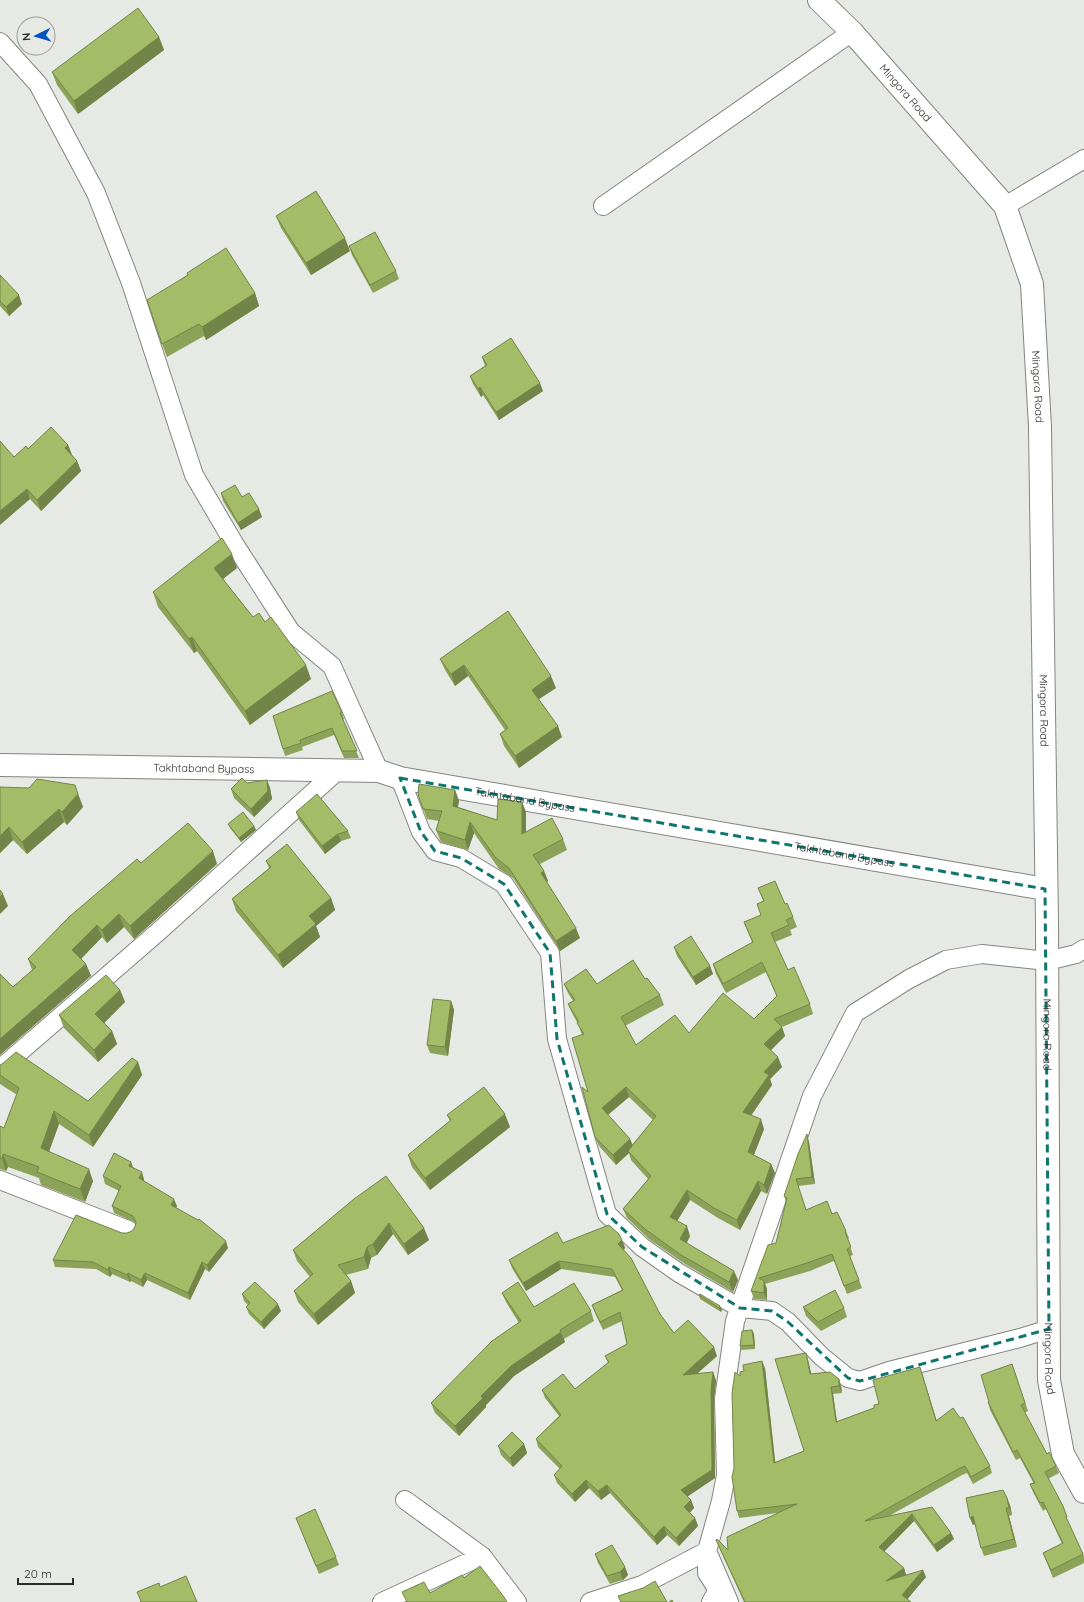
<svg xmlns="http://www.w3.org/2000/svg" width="1084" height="1602" viewBox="0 0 1084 1602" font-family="Quicksand,sans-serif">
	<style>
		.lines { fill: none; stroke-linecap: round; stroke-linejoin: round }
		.minor-casing { stroke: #838580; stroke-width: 20 }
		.secondary-casing { stroke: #838580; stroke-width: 24 }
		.trunk-casing { stroke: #838580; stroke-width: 24 }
		.minor { stroke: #fff; stroke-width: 18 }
		.secondary { stroke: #fff; stroke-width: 22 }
		.trunk { stroke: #fff; stroke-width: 22 }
		.wall { fill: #8da259; fill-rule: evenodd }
		.shaded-wall { fill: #738448 }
		.building { fill: #a4bc67; stroke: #738448 }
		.marked { fill: none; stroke: #0f766e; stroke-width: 3; stroke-dasharray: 8 5; stroke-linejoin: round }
		.labels { text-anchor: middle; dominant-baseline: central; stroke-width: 3.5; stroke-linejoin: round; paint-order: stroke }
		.street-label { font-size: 11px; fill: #2d2d2b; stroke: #e7e9e4 }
	</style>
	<rect width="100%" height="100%" fill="#e7e9e4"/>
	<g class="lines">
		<g class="minor-casing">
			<path id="minor" d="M0,42L38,84L96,193L131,283L194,475L235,545L291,632L332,666L379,771
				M603,206L852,32
				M1005,206L1084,159
				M400,778L421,832L435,851L461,858L504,884L550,953L557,1039L607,1214L642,1247L679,1273L740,1308L772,1311L788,1322L821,1356L848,1378L860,1381L889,1371L1020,1338L1049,1329
				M0,1069L158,932L336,772
				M0,1180L128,1230
				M405,1500L482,1556L517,1602
				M382,1602L482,1556
				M590,1602L642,1585L707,1551L729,1602
				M711,1602L716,1593V1587L707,1573V1551L721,1501L726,1475L724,1399L735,1321L812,1096L855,1013L909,979L946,960L982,954L1047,961L1076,954L1084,949"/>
		</g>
		<g class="secondary-casing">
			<g id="secondary">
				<path id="s1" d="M0,765L379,771L400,778L1045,889"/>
			</g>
		</g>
		<g class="trunk-casing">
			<g id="trunk">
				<path id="s2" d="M819,0L852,32L1005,206L1032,284L1040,427L1047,923L1049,1380L1063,1454L1084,1492"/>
			</g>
		</g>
		<use href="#minor" class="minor"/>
		<use href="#secondary" class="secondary"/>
		<use href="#trunk" class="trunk"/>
	</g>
	<path class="wall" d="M159,37L164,50L78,114L57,85L52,72Z
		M276,216L350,251L311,275L281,228Z
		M349,246L396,271L399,279L373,293L352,255Z
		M187,273L255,293L259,306L206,340L204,336L167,357L162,344L188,275Z
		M0,275L22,304L9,316L0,306Z
		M482,357L543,391L499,420L483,395L481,397L473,384L470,376L485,366Z
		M68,445L72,455L77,461L81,471L41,511L30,499L14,457L28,449Z
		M221,493L242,497L262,517L241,530L223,501Z
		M237,568L223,579L253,617L265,622L311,679L250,725L197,651L194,653L158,607L153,592Z
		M440,659L556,688L539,699L562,737L519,768L504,746L500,734L505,730L468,676L455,686L445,670Z
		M342,712L344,719L343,720L359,758H344L334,735L302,747L303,750L285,756L283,749Z
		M267,780L270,788L272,799L254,817L234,798L231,789L247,783Z
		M0,787L78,794L83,807L67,825L64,822L27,854L13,840L0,853Z
		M455,790L459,801L458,807L497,820L522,802L526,812V832L563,839L567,850L540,864L544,871L548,881L547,882L580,938L560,951L513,878L499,869L474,833L468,850L441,842L436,830L439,821L427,819L418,794Z
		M296,812L348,831L351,838L341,841L325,854L299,820Z
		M228,824L254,826L256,830L241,842L230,828Z
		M266,861L331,898L335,910L316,926L320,937L283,968L236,911L232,899L269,868Z
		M141,863L217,864L134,939L124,927L107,943L102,937L81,959L86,964L91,976L13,987L32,970L28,959Z
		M758,888L785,904L793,917L797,927L790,930L792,935L775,942L788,970L810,1004L813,1014L782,1027L785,1036L771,1050L782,1067L770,1079L772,1085L751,1116L764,1129L754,1155L771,1164L775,1173L767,1194L761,1191L740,1230L718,1218L690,1200L677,1221L690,1236L687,1243L738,1280L733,1292L685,1264L649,1239L627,1218L623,1209L648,1179L631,1160L629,1153L616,1165L599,1146L595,1137L588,1092L582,1035L578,1024L572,1013L568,1004L573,1001L568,993L564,984H597L645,979L660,995L664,1005L625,1026L636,1045L754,1019L777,997L766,972L726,993L716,974L713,964L752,942L744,922L761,915L757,904L764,902ZM629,1097L653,1120L632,1145L630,1139L608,1115Z
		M674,947L710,966L713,974L696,985L677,956Z
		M120,990L125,1002L104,1023L112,1031L117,1044L98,1062L64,1028L59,1015Z
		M451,1001L454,1010L448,1056L430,1053L427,1045Z
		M138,1062L142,1075L93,1147L59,1124L49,1151L93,1181L85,1202L41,1185L39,1178L8,1167L6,1171L0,1169V1126L4,1128L17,1095L0,1084V1065L88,1101Z
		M447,1115L510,1127L430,1190L412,1167L408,1155L450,1121Z
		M809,1142L815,1184L798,1186L806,1209L832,1214L846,1231L849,1238L848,1239L853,1255L850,1256L862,1288L847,1294L834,1261L810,1271L765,1284L767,1289V1300L754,1299L751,1291L776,1243L786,1202L784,1196Z
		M131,1162L133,1167L144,1179V1181L177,1206L176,1207L228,1248L209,1272L205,1269L190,1300L147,1280L143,1287L131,1281L130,1282L112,1274L110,1277L96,1269L55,1267L53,1260L122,1233H127L132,1231L135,1227L136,1223L114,1213L112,1206L119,1191L105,1184L103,1176Z
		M354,1199L429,1240L408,1255L393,1234L377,1255L371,1258L368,1269L346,1275L351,1281L355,1293L318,1325L298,1302L294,1291L310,1277L297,1261L293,1250Z
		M622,1240L625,1248L624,1250L660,1314L674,1333L717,1356L697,1374L713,1372L716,1381L714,1399L715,1474V1478L687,1496L691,1500L694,1508L690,1513L695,1518L698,1526L679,1546L667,1535L657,1545L610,1493L601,1500L589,1488L575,1502L557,1483L554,1475L560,1469L538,1447L536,1439L559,1416L545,1398L542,1390L575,1389L608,1363L605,1356L627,1344L622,1321L603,1330L595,1313L592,1305L622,1290L615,1277L561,1269L526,1291L512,1268L509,1260L563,1243Z
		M502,1293L534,1307L591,1311L594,1321L564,1339L565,1342L514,1376L486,1405V1407L459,1436L435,1413L431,1403L519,1323L506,1302Z
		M242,1294L281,1311L264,1329L249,1314L246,1307L248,1305L244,1301Z
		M700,1294L722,1310L721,1312L700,1299L699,1295Z
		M803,1307L844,1308L847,1317L821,1331L806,1316Z
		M752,1330L754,1334L755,1349L741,1350L740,1346Z
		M806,1353L808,1360L811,1374L839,1379L841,1386L842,1393L833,1394L837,1422L874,1408L879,1404L922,1373L936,1421L990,1466L992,1473L973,1484L967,1473L962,1475L889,1516L932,1507L951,1533L954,1539L937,1552L914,1521L884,1551L904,1568L906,1575L905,1576L926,1577L907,1599L911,1602H744L719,1547L716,1540L728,1550L777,1513L739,1518L737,1511L734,1468L740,1376L765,1368L775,1462L804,1451Z
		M1015,1372L1028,1411L1024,1413L1047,1454L1056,1466L1059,1473L1048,1479L1063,1506L1069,1525L1084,1556V1563L1053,1578L1043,1553L1062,1544L1046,1509L1043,1511L1033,1492L1030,1484H1034L1020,1458L1016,1460L990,1410L988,1402H989Z
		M524,1444L527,1453L513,1467L501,1455L498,1446Z
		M1007,1498L1010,1505L1012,1515L1009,1516L1017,1547L984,1556L981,1548L975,1524L973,1525L970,1518Z
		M296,1518L336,1557L339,1565L319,1574Z
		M595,1554L625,1567L628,1575L623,1580L610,1584L598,1563Z"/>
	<path class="shaded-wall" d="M159,37L164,50L78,114L74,101Z
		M345,238L350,251L311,275L306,263Z
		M255,293L259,306L206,340L202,327Z
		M19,295L22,304L9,316L6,307Z
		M540,383L543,391L499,420L496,412Z
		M480,387L483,395L481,397L478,389Z
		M68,445L72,455L65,448Z
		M77,461L81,471L41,511L37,500Z
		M27,489L30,499L0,525V511Z
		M259,509L262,517L241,530L238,523Z
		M232,554L237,568L219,582L214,568Z
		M192,637L197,651L194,653L189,639Z
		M306,665L311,679L250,725L245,711Z
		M464,665L468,676L455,686L451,674Z
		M551,676L556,688L536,701L532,690Z
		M558,726L562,737L519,768L515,756Z
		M267,780L270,788L272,799L254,817L251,809Z
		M455,790L459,801L456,816L453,806Z
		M78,794L83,807L67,825L62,812Z
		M522,802L526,812V845L522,834Z
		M59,809L64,822L27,854L22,842Z
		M470,822L474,833L468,850L465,840Z
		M254,826L256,830L241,842L239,838Z
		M9,827L13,840L0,853V836Z
		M338,834L341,841L325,854L322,846Z
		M213,851L217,864L134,939L130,926Z
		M544,871L548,881L544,884L541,873Z
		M3,894L8,906L0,914V897Z
		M331,898L335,910L316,926L320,937L283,968L278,955L309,916Z
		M119,914L124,927L107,943L102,930Z
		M97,925L102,937L77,963L72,950Z
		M576,928L580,938L560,951L556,941Z
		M86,964L91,976L0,1055V1039Z
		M710,966L713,974L696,985L693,977Z
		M120,990L125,1002L100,1027L95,1014Z
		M451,1001L454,1010L448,1056L445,1047Z
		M782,1027L785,1036L768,1053L764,1044Z
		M112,1031L117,1044L98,1062L94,1050Z
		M778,1057L782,1067L770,1079L772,1085L746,1122L743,1112L764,1072Z
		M138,1062L142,1075L93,1147L89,1135Z
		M626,1087L629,1097L605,1117L602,1108Z
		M54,1111L59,1124L46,1160L41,1148Z
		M505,1114L510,1127L430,1190L425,1178Z
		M761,1119L764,1129L751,1162L748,1152Z
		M807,1134L809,1142L815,1184L812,1177Z
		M630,1139L634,1148L628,1151L629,1153L616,1165L613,1155Z
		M3,1154L8,1167L6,1171L2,1158Z
		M131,1162L133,1169L129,1166Z
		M771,1164L775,1173L767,1194L764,1185Z
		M89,1169L93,1181L85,1202L80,1189Z
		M142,1172L144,1179L141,1185L139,1178Z
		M758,1181L761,1191L740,1230L737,1220Z
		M687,1190L690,1200L674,1226L670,1217Z
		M174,1199L177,1206L174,1212L171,1205Z
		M389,1223L393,1234L377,1255L373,1244Z
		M687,1226L690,1236L683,1249L680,1239Z
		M424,1228L429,1240L408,1255L404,1244Z
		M622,1240L625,1248L621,1253L618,1244Z
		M226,1241L228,1248L209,1272L207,1265Z
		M367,1247L371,1258L368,1269L364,1257Z
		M559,1261L561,1269L526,1291L523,1283Z
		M202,1262L205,1269L190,1300L188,1293Z
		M109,1267L112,1274L110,1277L108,1270Z
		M734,1271L738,1280L733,1292L729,1282Z
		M128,1273L131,1281L130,1282L127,1275Z
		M145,1273L147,1280L143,1287L141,1280Z
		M351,1281L355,1293L318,1325L314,1314Z
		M764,1281L767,1289V1300L764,1293Z
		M278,1304L281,1311L264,1329L261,1322Z
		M720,1306L722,1310L721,1312L719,1308Z
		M752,1330L754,1334L755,1349L754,1345Z
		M561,1332L565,1342L514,1376L486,1405V1407L459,1436L455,1426L481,1396L511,1366Z
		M714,1347L717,1356L686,1383L683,1375Z
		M806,1353L808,1360L813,1381L810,1374Z
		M762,1361L765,1368L776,1469L774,1463Z
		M920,1367L922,1373L939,1428L936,1421Z
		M713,1372L716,1381L714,1399L715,1474V1478L684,1499L681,1490L711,1391Z
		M839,1379L841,1386L842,1393L839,1386Z
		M831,1387L833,1394L838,1429L836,1422Z
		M524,1444L527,1453L513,1467L510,1458Z
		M586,1480L589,1488L575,1502L572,1494Z
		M607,1485L610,1493L601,1500L598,1491Z
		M1007,1498L1010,1505L1012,1515L1009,1508Z
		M691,1500L694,1508L687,1515L684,1507Z
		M1006,1508L1009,1516L1017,1547L1014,1539Z
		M912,1514L914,1521L882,1554L879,1547Z
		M973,1516L976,1523L973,1525L970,1518Z
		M695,1518L698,1526L679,1546L676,1538Z
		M664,1526L667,1535L657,1545L654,1537Z
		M951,1533L954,1539L937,1552L934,1545Z
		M625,1567L628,1575L623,1580L620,1572Z
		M904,1568L906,1575L888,1588L886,1581Z
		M923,1570L926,1577L905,1602L902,1595Z"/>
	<path class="building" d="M138,8L159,37L74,101L52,72Z
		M316,191L345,238L306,263L276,216Z
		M375,232L396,271L370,285L349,246Z
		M226,248L255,293L202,327L199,324L162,344L147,300L188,275L187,273Z
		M0,275L19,295L6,307L0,301Z
		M511,338L540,383L496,412L480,387L478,389L470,376L487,365L482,357Z
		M51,427L68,445L65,448L77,461L37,500L27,489L0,511V441L14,457L26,446L28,449Z
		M235,485L242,497L249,493L259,509L238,523L221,493Z
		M222,538L232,554L214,568L253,617L259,613L265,622L271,617L306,665L245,711L192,637L189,639L153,592Z
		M508,611L551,676L532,690L558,726L515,756L500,734L508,728L464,665L451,674L440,659Z
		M332,691L342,712L340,713L357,751H342L332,728L300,740L301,743L283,749L273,716Z
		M242,778L247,783L267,780L268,791L251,809L231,789Z
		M37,779L75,785L78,794L62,812L59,809L22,842L9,827L0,836V787L29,788Z
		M419,784L455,790L453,806L497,820L498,799L522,802V834L552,818L563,839L533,855L544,871L541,873L576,928L556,941L509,868L496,858L470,822L465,840L437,831L436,830L442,811L423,809L418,794Z
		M317,794L348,831L338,834L322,846L296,812Z
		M243,812L254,826L239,838L228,824Z
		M188,823L213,851L130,926L119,914L102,930L97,925L72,950L86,964L0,1039V974L13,987L36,967L28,959L69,917L137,859L141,863Z
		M287,844L331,898L309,916L316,924L278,955L232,899L271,867L266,861Z
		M775,881L785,904L787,903L793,917L786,920L789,925L771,933L788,970L794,967L810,1004L774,1019L782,1027L764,1044L778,1057L764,1072L769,1075L743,1112L761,1119L748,1152L771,1164L764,1185L758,1181L737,1220L714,1208L687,1190L670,1217L687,1226L680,1239L734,1271L729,1282L681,1255L645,1229L623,1209L651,1176L628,1151L656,1116L626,1087L602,1108L630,1139L613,1155L595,1137L582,1087L588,1092L572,1038L584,1034L577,1023L579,1022L568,1004L575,1000L564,984L586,969L597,984L633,960L645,979L647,978L660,995L621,1017L636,1045L675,1015L689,1033L723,993L754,1019L777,996L762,962L723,984L713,964L753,942L744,922L761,915L757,904L764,901L758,888Z
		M0,890L3,894L0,897Z
		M691,936L710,966L693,977L674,947Z
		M106,975L120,990L95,1014L112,1031L94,1050L59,1015Z
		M433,999L451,1001L445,1047L427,1045Z
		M16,1052L88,1101L132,1058L138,1062L89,1135L54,1111L41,1148L89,1169L80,1189L37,1172L39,1167L3,1154L2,1158H0V1126L4,1128L19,1088L0,1075V1065L2,1064Z
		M484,1087L505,1114L425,1178L408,1155L451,1120L447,1115Z
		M807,1134L812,1177L796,1179L806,1210L827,1201L832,1214L837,1212L846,1231L845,1232L851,1247L847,1249L859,1280L844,1286L832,1254L807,1263L759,1278L764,1281V1293L751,1291L768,1245L776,1243L787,1198L784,1196L798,1154Z
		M114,1153L131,1162L129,1166L142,1172L139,1178L174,1199L171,1205L198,1220L199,1219L226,1241L207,1265L202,1262L188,1293L145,1273L141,1280L128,1273L127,1275L109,1267L108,1270L93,1262L53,1260L76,1215L122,1233H127L132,1231L135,1227L136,1222L133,1216L112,1206L121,1186L103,1176Z
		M386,1176L424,1228L404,1244L389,1223L373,1244L367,1247L364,1257L338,1265L351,1281L314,1314L294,1291L313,1274L293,1250L354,1199Z
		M609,1225L619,1234L622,1240L618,1244L631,1258L660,1314L674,1333L688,1320L714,1347L683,1375L713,1372L711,1391L712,1466V1470L681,1490L691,1500L684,1507L695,1518L676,1538L664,1526L654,1537L607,1485L598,1491L586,1480L572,1494L554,1475L562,1466L536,1439L561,1415L542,1390L563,1374L575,1389L609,1362L605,1356L627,1344L620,1312L600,1322L592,1305L623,1290L612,1269L559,1261L523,1283L509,1260L557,1232L563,1243Z
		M255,1282L278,1304L261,1322L246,1307L250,1303L242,1294Z
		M518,1282L534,1307L574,1283L591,1311L560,1330L561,1332L511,1366L481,1396L483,1398L455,1426L431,1403L492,1341L521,1321L502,1293Z
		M835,1290L844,1308L818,1322L803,1307Z
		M700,1294L720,1306L719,1308L699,1295Z
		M752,1330L754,1345L740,1346L742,1331Z
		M806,1353L810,1374L830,1372L839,1379V1386L831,1387L836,1422L874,1408V1405L879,1404L873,1380L920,1367L936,1421L953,1408L960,1418L963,1417L990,1466L971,1477L965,1466L960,1468L865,1521L932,1507L951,1533L934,1545L912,1514L879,1547L904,1568L886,1581L923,1570L902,1595L911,1602H745L716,1540L717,1539L728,1550L727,1537L797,1504L737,1511L732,1477L734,1468L732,1393L735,1372L740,1376V1372L744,1371L743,1365L762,1361L774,1463L804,1451L775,1359Z
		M1012,1364L1025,1403L1021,1405L1047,1454L1049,1452L1056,1466L1045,1472L1063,1506L1067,1517H1066L1083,1554L1051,1570L1043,1553L1063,1543L1043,1502L1040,1503L1030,1484L1035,1483L1017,1450L1013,1452L988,1402H989L981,1375Z
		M512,1432L524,1444L510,1458L498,1446Z
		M1003,1490L1007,1498L1009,1508H1006L1014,1539L981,1548L973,1516L970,1518L966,1498Z
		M315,1509L336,1557L316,1566L296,1518Z
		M612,1545L625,1567L620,1572L607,1576L595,1554Z
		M480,1566L504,1597L507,1602H407L402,1592L424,1582L430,1593L462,1575L464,1578Z
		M186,1576L197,1602H140L141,1601L137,1592L159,1583L160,1587Z
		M655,1581L667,1602H621L618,1596L643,1588Z
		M672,1600L673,1602H669Z"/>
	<path class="marked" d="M400,778L1045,889L1049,1329L860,1381L848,1378L788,1322L772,1311L740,1308L642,1247L607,1214L557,1039L550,953L504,884L461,858L435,851L421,832Z"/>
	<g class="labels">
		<g class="street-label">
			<text stroke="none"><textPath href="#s2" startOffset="127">Mingora Road</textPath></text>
			<text stroke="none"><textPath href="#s2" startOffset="463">Mingora Road</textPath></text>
			<text stroke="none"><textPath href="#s2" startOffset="787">Mingora Road</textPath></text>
			<text stroke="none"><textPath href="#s1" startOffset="204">Takhtaband Bypass</textPath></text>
			<text stroke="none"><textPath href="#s1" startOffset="528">Takhtaband Bypass</textPath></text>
			<text stroke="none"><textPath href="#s1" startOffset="852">Takhtaband Bypass</textPath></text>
			<text stroke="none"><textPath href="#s2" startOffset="1111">Mingora Road</textPath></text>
			<text stroke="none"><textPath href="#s2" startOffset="1435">Mingora Road</textPath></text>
		</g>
	</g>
	<g transform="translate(36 36) rotate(265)"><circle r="19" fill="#e7e9e4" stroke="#9d9e9a"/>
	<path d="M0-3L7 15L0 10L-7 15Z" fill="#0053bc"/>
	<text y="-6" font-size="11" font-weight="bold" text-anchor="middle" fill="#2d2d2b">N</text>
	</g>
	<path d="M18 1578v6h55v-6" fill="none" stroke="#2d2d2b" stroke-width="2"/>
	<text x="24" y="1578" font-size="12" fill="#2d2d2b" stroke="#e7e9e4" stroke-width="3" paint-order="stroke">20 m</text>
</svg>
